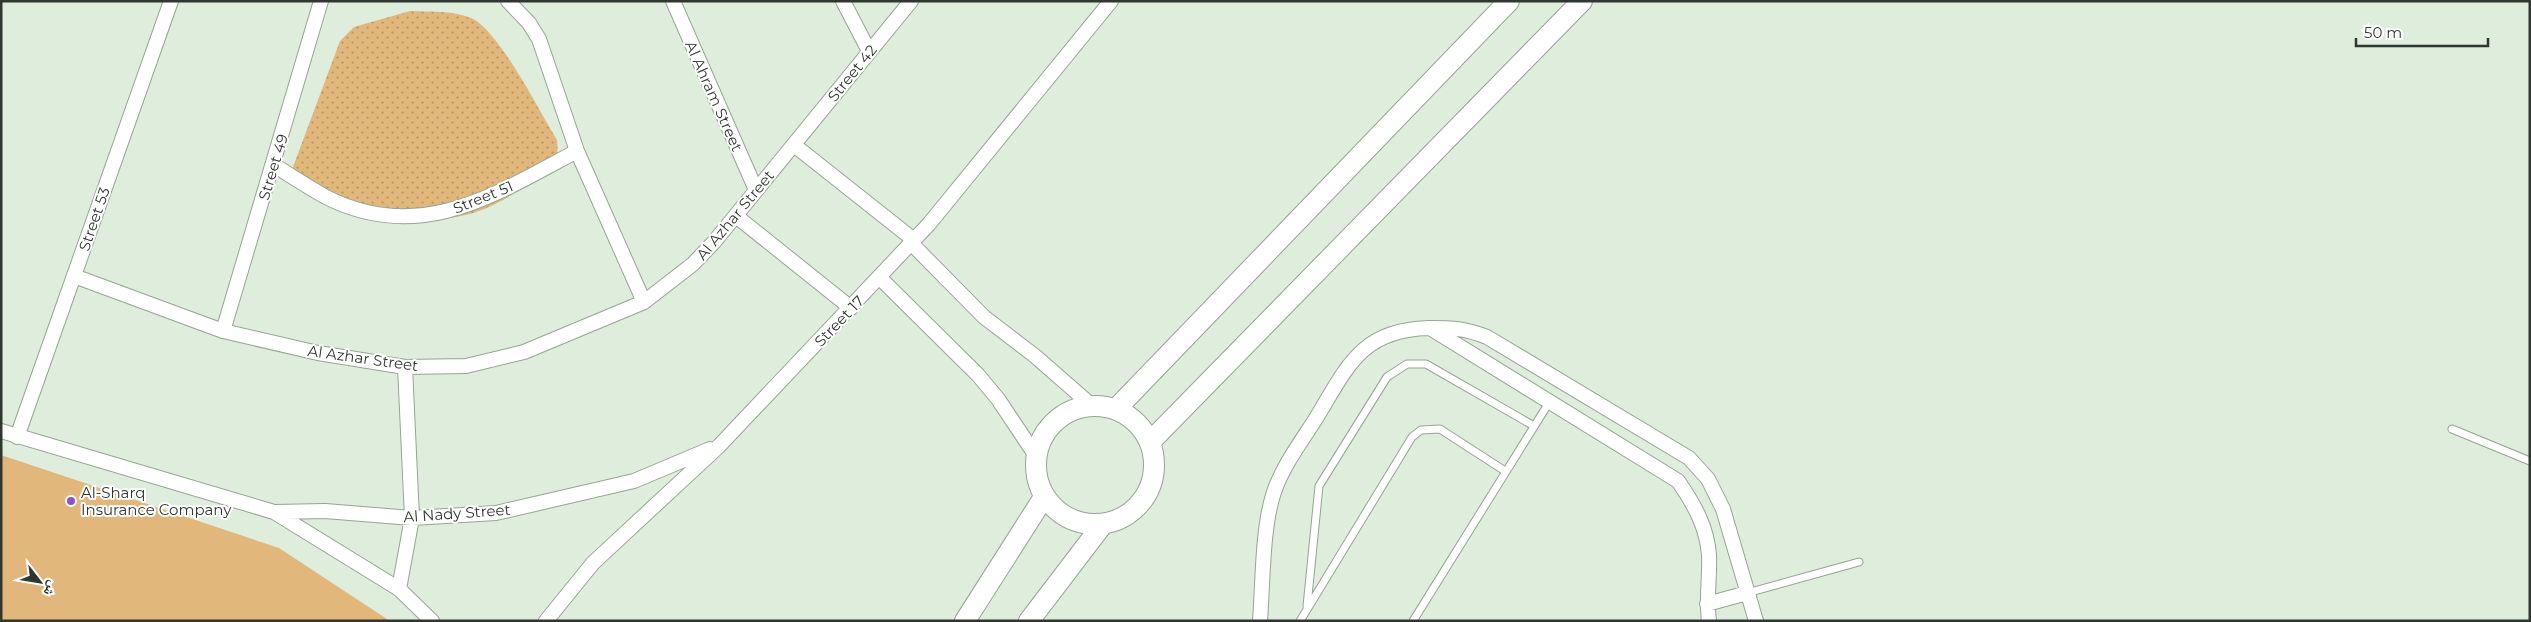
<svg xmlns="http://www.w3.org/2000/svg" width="2531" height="622" viewBox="0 0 2531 622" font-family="Montserrat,'Noto Naskh Arabic',sans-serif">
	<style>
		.grass { fill: url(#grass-dots) }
		.park { fill: #e2b77c }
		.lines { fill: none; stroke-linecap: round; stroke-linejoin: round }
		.service-casing { stroke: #96a494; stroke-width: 9 }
		.minor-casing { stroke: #96a494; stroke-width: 16 }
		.secondary-casing { stroke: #96a494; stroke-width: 22 }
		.service { stroke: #fff; stroke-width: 7 }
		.minor { stroke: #fff; stroke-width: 14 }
		.secondary { stroke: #fff; stroke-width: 20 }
		.poi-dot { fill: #974fc2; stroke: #fff; stroke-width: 2 }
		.labels { text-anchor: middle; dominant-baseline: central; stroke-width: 4; stroke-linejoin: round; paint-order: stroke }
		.street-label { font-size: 15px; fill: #303630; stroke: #fff }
		.poi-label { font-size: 15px; fill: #303630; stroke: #fff; text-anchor: start }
	</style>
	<defs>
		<pattern id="grass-dots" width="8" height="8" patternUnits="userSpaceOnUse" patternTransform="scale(1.25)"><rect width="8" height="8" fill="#e2b77c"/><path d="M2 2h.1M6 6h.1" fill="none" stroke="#b89666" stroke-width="1.8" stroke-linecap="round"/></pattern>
	</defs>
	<rect width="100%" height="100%" fill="#deeddc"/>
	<path class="grass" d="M410,11C430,12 451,10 471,18C499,30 539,111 557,140C560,171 547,173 523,188C509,197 492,207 476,212C441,224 395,219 359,207C336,200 313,186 290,175L340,41L354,27Z"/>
	<path class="park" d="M1,455L279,548L390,621H1Z"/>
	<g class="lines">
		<g class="service-casing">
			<path id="service" d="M2452,429L2530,461
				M1747,593L1859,562
				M1307,606L1319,486L1387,377L1407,364H1426L1534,426
				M1300,621L1412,437L1421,430L1440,429L1505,471
				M1413,621L1550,401"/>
		</g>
		<g class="minor-casing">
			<path id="minor" d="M508,1L529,23L539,39L577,151L644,302
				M673,1L756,190
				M843,1L869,51
				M794,145L914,240
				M274,165C291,176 308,187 326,197C420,245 496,194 577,151
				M736,216L851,308
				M911,243L984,317L1035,356L1091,405
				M74,276L223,331L318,353L405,367L466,366L524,352L644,302L693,264L714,242L911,1
				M880,278L978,375L998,399L1036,456
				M1430,328L1678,481C1694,504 1707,527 1709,555C1710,577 1706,599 1709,621
				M223,331L321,1
				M1,431L274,512L399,589L432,621
				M17,437L171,1
				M275,512L325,511L412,518L496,513L634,481L710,449
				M399,589L412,518L405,367
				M1707,604L1747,593
				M546,621L593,563L719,446L929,224L1111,1
				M1260,621C1263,582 1262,528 1274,492C1283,466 1300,443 1315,420C1347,368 1360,330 1428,328C1453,328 1464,328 1487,337L1689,458L1708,479L1723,509L1756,621"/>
		</g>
		<g class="secondary-casing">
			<path id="secondary" d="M1036 465a59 59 0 1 1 118 0a59 59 0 1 1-118 0Z
				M1116,409L1509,1
				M1150,442L1582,1
				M965,621L1044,497
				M1029,621L1103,524"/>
		</g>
		<use href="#service" class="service"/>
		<use href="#minor" class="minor"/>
		<use href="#secondary" class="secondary"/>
	</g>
	<circle class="poi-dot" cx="71" cy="501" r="5"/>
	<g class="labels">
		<g class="street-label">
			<text transform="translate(852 73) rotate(-51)">Street 42</text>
			<text transform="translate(714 96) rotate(66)">Al Ahram Street</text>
			<text transform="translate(273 167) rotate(-73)">Street 49</text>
			<text transform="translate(483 197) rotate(-22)">Street 51</text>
			<text transform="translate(735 215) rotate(-50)">Al Azhar Street</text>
			<text transform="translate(94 219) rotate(-71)">Street 53</text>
			<text transform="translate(839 321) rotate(-46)">Street 17</text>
			<text transform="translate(363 358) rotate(8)">Al Azhar Street</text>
			<text transform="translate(457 513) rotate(-4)">Al Nady Street</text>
		</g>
		<g class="poi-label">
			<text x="81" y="492">Al-Sharq<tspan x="81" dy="17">Insurance Company</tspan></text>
		</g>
	</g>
	<rect width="2531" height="622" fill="none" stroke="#303630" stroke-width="5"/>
	<g transform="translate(40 582) rotate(121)" stroke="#ffffff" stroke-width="4" paint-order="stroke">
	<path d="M0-4L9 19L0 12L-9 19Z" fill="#303630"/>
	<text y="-8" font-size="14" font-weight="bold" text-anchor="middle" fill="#303630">ش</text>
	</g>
	<path d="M2356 38v8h132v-8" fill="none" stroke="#303630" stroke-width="2.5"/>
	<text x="2364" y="38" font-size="15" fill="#303630" stroke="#ffffff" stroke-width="4" paint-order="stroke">50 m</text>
</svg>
